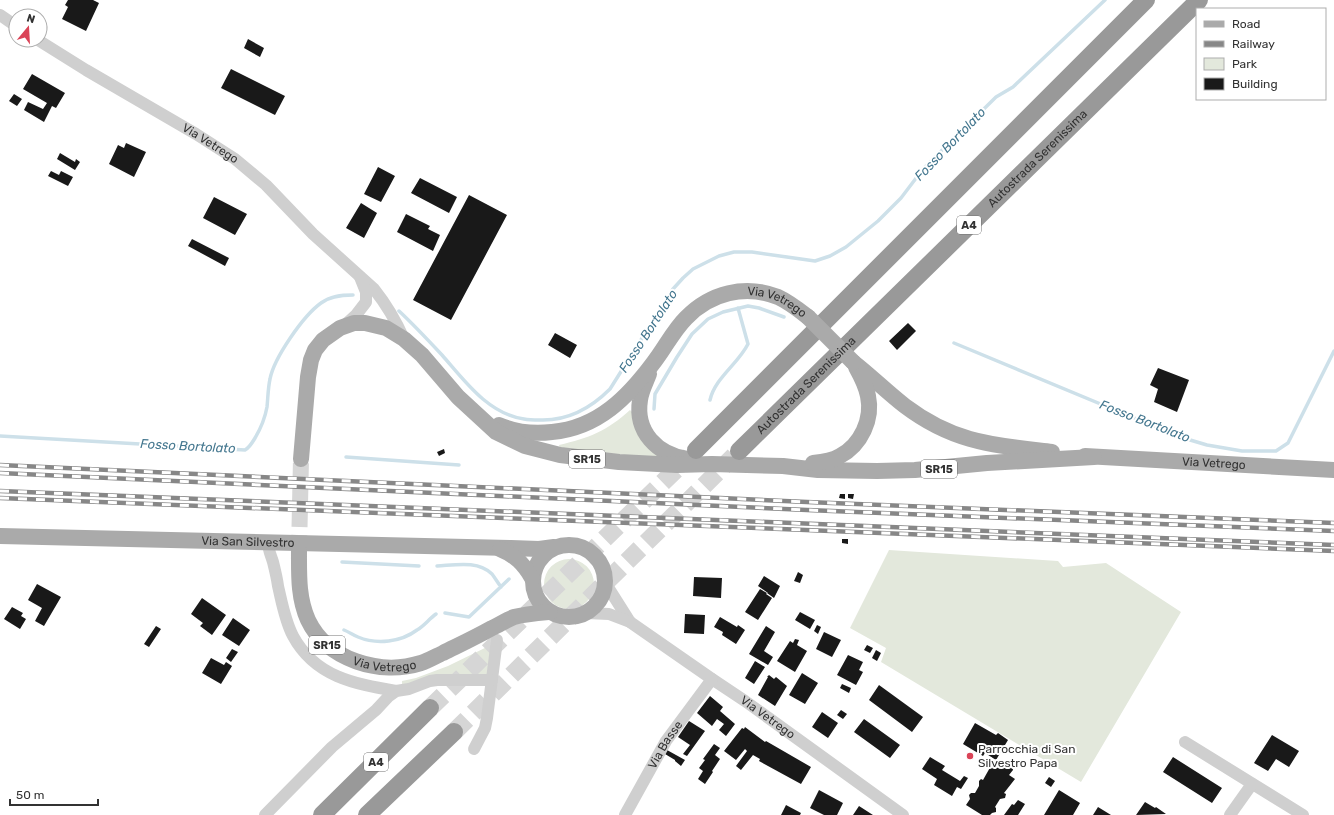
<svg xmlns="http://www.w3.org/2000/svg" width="1334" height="815" viewBox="0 0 1334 815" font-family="Rubik,sans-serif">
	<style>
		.green { fill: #e3e8dc }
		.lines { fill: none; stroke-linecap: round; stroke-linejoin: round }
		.stream { stroke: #cde0e9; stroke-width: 3.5 }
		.building { fill: #191919 }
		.major-tunnel { stroke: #d6d6d6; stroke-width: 16; stroke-dasharray: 16 8; stroke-linecap: butt }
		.highway-tunnel { stroke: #d6d6d6; stroke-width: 18; stroke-dasharray: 18 9; stroke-linecap: butt }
		.minor { stroke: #cfcfcf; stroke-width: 12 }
		.major { stroke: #aaa; stroke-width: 16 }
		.highway { stroke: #999; stroke-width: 18 }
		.rail-casing { stroke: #878787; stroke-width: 4.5 }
		.rail { stroke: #fff; stroke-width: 3; stroke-dasharray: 9; stroke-linecap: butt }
		.major-bridge { stroke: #aaa; stroke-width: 16 }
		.poi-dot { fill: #da4357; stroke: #fff; stroke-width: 1.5 }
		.labels { text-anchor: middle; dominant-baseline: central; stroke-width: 4; stroke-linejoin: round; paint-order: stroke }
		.shield { fill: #fff; stroke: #707070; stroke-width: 1 }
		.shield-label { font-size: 11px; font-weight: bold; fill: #323232 }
		.street-label { font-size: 12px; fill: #323232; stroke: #fff }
		.poi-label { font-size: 12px; fill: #323232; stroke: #fff; text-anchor: start }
		.water-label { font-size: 13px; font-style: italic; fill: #44778f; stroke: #fff }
	</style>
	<rect width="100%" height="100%" fill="#fff"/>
	<path class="green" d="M630,410L633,413L661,458L624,455L560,448L559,445C589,438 607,431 630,410Z
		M889,550L1058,561L1063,567L1106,563L1181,612L1081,782L881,662L886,648L850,628Z
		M544 584a25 25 0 1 1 50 0a25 25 0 1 1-50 0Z
		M493,644L490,675L402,686V681L416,678L448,666Z"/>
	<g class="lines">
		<path class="stream" d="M399,311C414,325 428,340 442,355C464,380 488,414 524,419C529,420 535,420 540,420C568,421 590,409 610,389L673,289L683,278L693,269L719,256L734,252H752L815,261L830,256L846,247L878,221L901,198L923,169L996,97L1013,87L1105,0
			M954,343L1180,437L1207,445L1242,451H1276L1288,443L1334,351
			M710,400C715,378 738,364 748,344L738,308
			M654,409L655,394L677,357L692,334L708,319L723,312L748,306L759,308L784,317
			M0,436L245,450C250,447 252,443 255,438C261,428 265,418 267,407C268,397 268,388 270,379C274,358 303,316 321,303C330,296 341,295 353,295
			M346,457L459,465
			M342,562L419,566
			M437,566C455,565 478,560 492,574C495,578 498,583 501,587
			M445,613L469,617L509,579
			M344,630C349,632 353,635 358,637C377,645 401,642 417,630C424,626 429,619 436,614"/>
	</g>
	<path class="building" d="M68,0H93L99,3L86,31L62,19L68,7L65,5Z
		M248,39L264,48L260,57L244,48Z
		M231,69L285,96L275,115L221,88Z
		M32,74L65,93L56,108L52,106L44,122L24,110L28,102L43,109L47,103L23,89Z
		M14,94L22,99L17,106L9,101Z
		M126,143L146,152L134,177L109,164L118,145L124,148Z
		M60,153L75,162L76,159L80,162L75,170L57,159Z
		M378,167L395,176L381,202L364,194Z
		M51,171L59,175L61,171L73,177L68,186L48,176Z
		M420,178L457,197L449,213L411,193Z
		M469,195L507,215L451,320L413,300Z
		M214,197L247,214L235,235L203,218Z
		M361,203L377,213L364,238L346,228Z
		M406,214L430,226L428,229L440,235L433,251L397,232Z
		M192,239L229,258L225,266L188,246Z
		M908,323L916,331L897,350L889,341Z
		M555,333L577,345L570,358L548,345Z
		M1158,368L1189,380L1177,412L1154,402L1158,389L1150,385Z
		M444,449L445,453L439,456L437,452Z
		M840,494H845V499L839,498Z
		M848,494H854L853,499L848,498Z
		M842,539H848V544L842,543Z
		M798,572L803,575L800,583L794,581Z
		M764,576L780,586L774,598L767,593L766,594L772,598L758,620L745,612L760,589L767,593H768L758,586Z
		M694,577L722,578L721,598L693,596Z
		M37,584L61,597L44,626L35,621L42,608L28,600Z
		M202,598L226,615L212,635L200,626L203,623L191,614Z
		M12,607L23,613L21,616L26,619L20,629L4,619Z
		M800,612L815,620L810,629L795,620Z
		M685,614L705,615L704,634L684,633Z
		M720,617L737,627L738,625L745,630L736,644L722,635L723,632L714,627Z
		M233,618L250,630L239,646L222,635Z
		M817,625L821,627L818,634L814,631Z
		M156,626L161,629L149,647L144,644Z
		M766,626L775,632L764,651L773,657L768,665L749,654Z
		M824,632L841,640L832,657L816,649Z
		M795,639L799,640L797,645L807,651L795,672L777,661L790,641L793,643Z
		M867,645L873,648L870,653L864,650Z
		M232,649L238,652L231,662L226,658Z
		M876,650L881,653L877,661L872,658Z
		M848,655L863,662L859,670L863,672L856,685L837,675Z
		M211,658L224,665L226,662L232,666L221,684L202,673Z
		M755,661L765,667L754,684L745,678Z
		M802,673L818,683L805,704L789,695Z
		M769,675L774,679L776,677L787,686L775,706L758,695L768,677H767Z
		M842,684L851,688L849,693L840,688Z
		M879,685L923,717L912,732L869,700Z
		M710,696L723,707L720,711L735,724L726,736L719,730L724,724L717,719L712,726L697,713Z
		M841,710L847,714L843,719L837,715Z
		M822,712L838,723L828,738L812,727Z
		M864,719L900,745L890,758L854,732Z
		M689,721L705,731L687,756L683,754L690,745L678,737Z
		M975,723L996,735L998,733L1008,740L996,760L985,753L983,756L963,744Z
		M745,727L765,742L766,741L811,767L801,784L759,761L760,759L753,755L741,770L736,766L747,751L745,749L736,760L724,751L742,728L744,729Z
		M1272,735L1299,751L1289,767L1276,759L1268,771L1254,763Z
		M714,744L720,748L715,755L720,759L712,771L713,772L705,784L698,779L703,771L699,768L705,760L703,759Z
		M667,750L685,760L681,766L675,761V760L665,754Z
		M930,757L945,766L942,770L960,781L964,776L968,778L961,789L957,787L952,796L934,785L937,779L922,769Z
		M1173,757L1222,788L1212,803L1163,772Z
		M1002,761H1008L1012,764L1013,770L1009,775L1015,779L1004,793L1006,794L1005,798L1000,799L995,807L996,808V812L992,813L990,815H982L966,805L970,799L969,795L971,793H975L979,786V781L981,779L983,780L992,764L998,768Z
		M1049,777L1055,781L1051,787L1045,783Z
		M819,790L843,803L837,815H824L810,808Z
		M1059,790L1080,803L1073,815H1044Z
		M1018,800L1025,804L1018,815H1004L1012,804L1014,805Z
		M1145,802L1155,808L1156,807L1166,814L1136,815Z
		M786,805L801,813L800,815H781Z
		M859,806L873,815H853Z
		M1098,807L1111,815H1093Z"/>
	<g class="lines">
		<path class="major-tunnel" d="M299,551L301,459"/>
		<path class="highway-tunnel" d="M430,708L690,456
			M454,732L734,456"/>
		<g class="minor">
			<path d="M0,15L16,26"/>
			<path id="s1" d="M38,40L86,70L196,134L235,159L266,185L313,234L374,289C386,304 396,321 404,339"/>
			<path d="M345,325L356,315L366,302V292L360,277"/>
			<path d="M268,542C268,550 271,555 273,562C275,570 277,578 278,586C282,603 285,621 293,636C315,677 355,684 396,691"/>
			<path d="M606,584L630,622"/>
			<path id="s2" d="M586,613L609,614L630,622L712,679L745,701L903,815"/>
			<path d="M1185,742L1303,815"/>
			<path d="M474,749L485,728L487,718L497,640"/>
			<path d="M265,815L332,747L376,710L389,696L396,691L409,689L430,681L437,680H492"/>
			<path id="s3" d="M625,815L666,741L712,679"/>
			<path d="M1230,815L1252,784"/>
		</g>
		<g class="major">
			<path d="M853,362C871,376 887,392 905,406C954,443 993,445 1052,452"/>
			<path d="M649,374C646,382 641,391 640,400C635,432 657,454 687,459"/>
			<path id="s4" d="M499,425C515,432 535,434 552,432C598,428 628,397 654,362C665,348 673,331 686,318C710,293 745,284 778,297C789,302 799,310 808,317"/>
			<path id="s5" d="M1085,456L1334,470"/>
			<path d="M301,459L308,377L311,360L315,350L323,340L340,328L354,323H365L386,328L404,339L422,355L458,397L496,432L525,446L560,455L619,462L677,465L712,464L783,466L818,470L877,471L915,470L987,463L1094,457"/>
			<path d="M813,463C823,462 832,461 840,456C861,445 873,419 868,396C866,385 861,376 856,367"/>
			<path id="s6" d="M0,536L511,548L539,549L554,547"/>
			<circle cx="569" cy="581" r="36"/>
			<path d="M500,549C515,555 524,564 532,578"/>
			<path id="s7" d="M299,551C299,574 298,598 308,620C327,660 380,676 421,663C428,661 436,656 443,653C459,645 476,637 492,628C499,625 506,620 514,617C525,614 538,613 550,612"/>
		</g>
		<g class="highway">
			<path d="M696,450L1146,0"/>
			<path id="s8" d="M739,451L1199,0"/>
			<path d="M322,815L430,708"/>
			<path d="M367,815L454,732"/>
		</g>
		<g class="rail-casing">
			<path id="rail" d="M0,465L807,502L1334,523
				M0,473L807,510L1334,531
				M0,491L1334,545
				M0,498L1334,551"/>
		</g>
		<use href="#rail" class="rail"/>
		<path class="major-bridge" d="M808,317L853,362"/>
	</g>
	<circle class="poi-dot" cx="970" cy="756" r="4"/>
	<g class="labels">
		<g class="shield">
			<rect x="957" y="216" width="24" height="18" rx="3"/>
			<rect x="569" y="450" width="36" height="18" rx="3"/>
			<rect x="921" y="460" width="36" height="18" rx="3"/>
			<rect x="309" y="636" width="36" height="18" rx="3"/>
			<rect x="364" y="753" width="24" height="18" rx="3"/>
		</g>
		<g class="shield-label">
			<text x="969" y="225">A4</text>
			<text x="587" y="459">SR15</text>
			<text x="939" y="469">SR15</text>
			<text x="327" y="645">SR15</text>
			<text x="376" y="762">A4</text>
		</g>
		<g class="street-label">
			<text stroke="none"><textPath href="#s1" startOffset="201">Via Vetrego</textPath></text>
			<text stroke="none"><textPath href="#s8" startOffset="418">Autostrada Serenissima</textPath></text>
			<text stroke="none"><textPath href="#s4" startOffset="337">Via Vetrego</textPath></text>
			<text stroke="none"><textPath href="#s8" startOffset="94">Autostrada Serenissima</textPath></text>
			<text stroke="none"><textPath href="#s5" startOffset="129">Via Vetrego</textPath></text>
			<text stroke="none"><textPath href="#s6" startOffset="248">Via San Silvestro</textPath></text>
			<text stroke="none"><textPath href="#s7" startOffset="164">Via Vetrego</textPath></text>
			<text stroke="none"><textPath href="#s2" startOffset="213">Via Vetrego</textPath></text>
			<text stroke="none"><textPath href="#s3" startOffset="81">Via Basse</textPath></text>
		</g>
		<g class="poi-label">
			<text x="978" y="749">Parrocchia di San<tspan x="978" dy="14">Silvestro Papa</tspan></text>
		</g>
		<g class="water-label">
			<text transform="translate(950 144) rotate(-46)">Fosso Bortolato</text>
			<text transform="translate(648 331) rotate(-57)">Fosso Bortolato</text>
			<text transform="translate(1145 421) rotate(21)">Fosso Bortolato</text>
			<text transform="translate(188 446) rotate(3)">Fosso Bortolato</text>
		</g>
	</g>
	<rect x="1196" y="8" width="130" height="92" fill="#ffffff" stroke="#adadad"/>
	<rect x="1204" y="21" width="20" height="6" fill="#aaaaaa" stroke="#adadad"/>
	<text x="1232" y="28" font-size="12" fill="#323232">Road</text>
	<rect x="1204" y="41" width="20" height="6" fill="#878787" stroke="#adadad"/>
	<text x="1232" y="48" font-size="12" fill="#323232">Railway</text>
	<rect x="1204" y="58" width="20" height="12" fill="#e3e8dc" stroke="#adadad"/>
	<text x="1232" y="68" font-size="12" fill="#323232">Park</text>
	<rect x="1204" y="78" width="20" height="12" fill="#191919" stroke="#adadad"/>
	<text x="1232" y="88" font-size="12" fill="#323232">Building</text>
	<g transform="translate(28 28) rotate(18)"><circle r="19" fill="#ffffff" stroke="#adadad"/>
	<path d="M0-3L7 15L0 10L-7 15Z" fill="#da4357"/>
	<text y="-6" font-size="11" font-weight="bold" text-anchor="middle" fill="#323232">N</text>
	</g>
	<path d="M10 799v6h88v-6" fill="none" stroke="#323232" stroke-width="2"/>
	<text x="16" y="799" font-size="12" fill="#323232" stroke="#ffffff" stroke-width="3" paint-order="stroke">50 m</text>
</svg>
